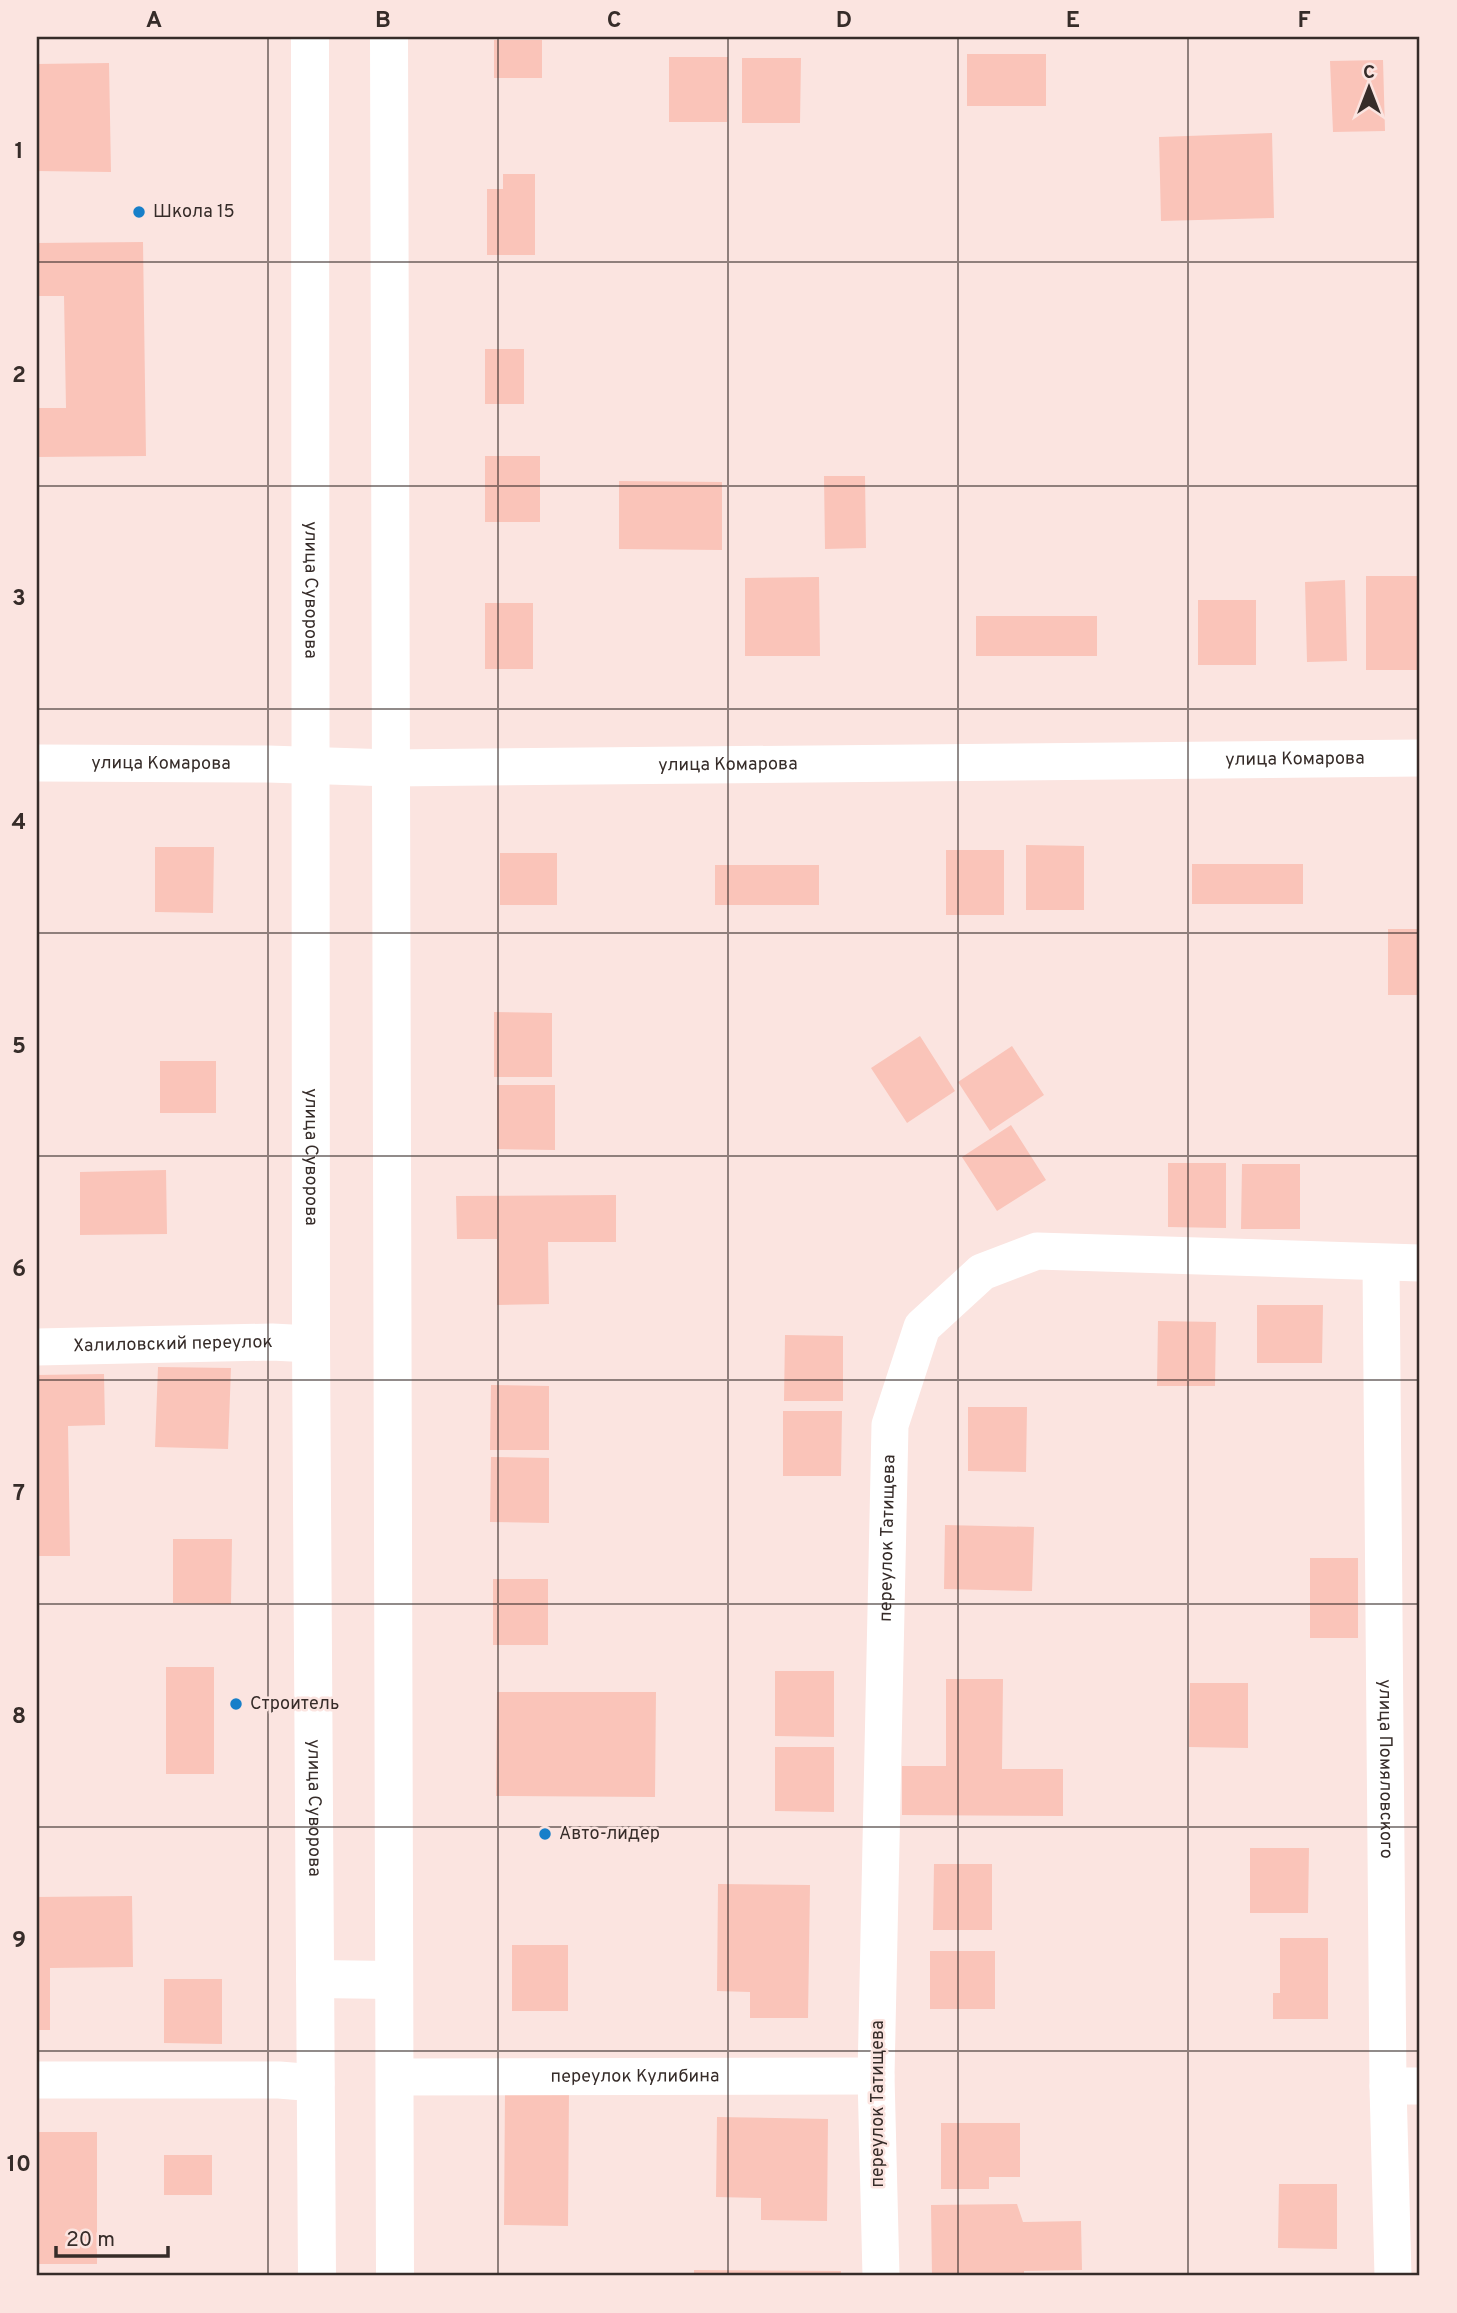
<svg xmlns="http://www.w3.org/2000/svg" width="1457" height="2313" viewBox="0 0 1457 2313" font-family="Overpass,sans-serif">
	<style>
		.building { fill: #fac4b9 }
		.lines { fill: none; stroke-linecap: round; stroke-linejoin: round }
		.minor { stroke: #fff; stroke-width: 37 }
		.major { stroke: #fff; stroke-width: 38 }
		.grid { fill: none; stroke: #362c29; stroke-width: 2; stroke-opacity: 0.55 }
		.poi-dot { fill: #177fc9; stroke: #fbe4e0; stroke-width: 2.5 }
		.labels { text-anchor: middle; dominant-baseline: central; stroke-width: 5; stroke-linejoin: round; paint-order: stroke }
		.poi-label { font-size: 18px; fill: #362c29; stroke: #fbe4e0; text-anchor: start }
		.street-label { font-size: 18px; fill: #362c29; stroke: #fbe4e0 }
		.neatline { fill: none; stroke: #362c29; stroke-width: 2.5 }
		.grid-label { font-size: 23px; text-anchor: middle; font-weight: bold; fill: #362c29 }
	</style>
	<rect width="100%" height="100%" fill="#fbe4e0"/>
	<path class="building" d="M494,40H542V78H494Z
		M967,54H1046V106H967Z
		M669,57H728L727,122H669Z
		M742,58H801L800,123H742Z
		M1383,60L1385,131L1333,132L1330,61Z
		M109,63L111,172L37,171V64Z
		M1272,133L1274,218L1161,221L1159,137Z
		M503,174H535V255H487V189H503Z
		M143,242L146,456L37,457V408H66L64,296H37V243Z
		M485,349H524V404H485Z
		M485,456H540V522H485Z
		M824,476H865L866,548L825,549Z
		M619,481L722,482V550L619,549Z
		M1366,576H1420V670H1366Z
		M819,577L820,656H745V578Z
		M1345,580L1347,661L1307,662L1305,582Z
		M1198,600H1256V665H1198Z
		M485,603H533V669H485Z
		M976,616H1097V656H976Z
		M1026,845L1084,846V910H1026Z
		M155,847H214L213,913L155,912Z
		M946,850H1004V915H946Z
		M500,853H557V905H500Z
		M1192,864H1303V904H1192Z
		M715,865H819V905H715Z
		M1388,929H1420V995H1388Z
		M494,1012L552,1013V1077H494Z
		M920,1036L955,1091L907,1123L871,1068Z
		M1012,1046L1044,1095L990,1131L958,1082Z
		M160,1061H216V1113H160Z
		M497,1085H555V1150L497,1149Z
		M1011,1125L1046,1180L997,1211L962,1157Z
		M1168,1163H1226V1228L1168,1227Z
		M1242,1164H1300V1229H1241Z
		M166,1170L167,1234L80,1235V1172Z
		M616,1195V1242H548L549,1304L497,1305V1239H457L456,1196Z
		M1257,1305H1323L1322,1363H1257Z
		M1158,1321L1216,1322L1215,1386H1157Z
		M785,1335L843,1336V1401H784Z
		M158,1367L231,1368L228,1449L155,1447Z
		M104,1374L105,1425L68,1426L70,1556H37V1375Z
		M491,1385L549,1386V1450H490Z
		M968,1407H1027L1026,1472L968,1471Z
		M783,1411H842L841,1476H783Z
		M491,1457L549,1458V1523L490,1522Z
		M945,1525L1034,1527L1032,1591L944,1589Z
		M173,1539H232L231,1604L173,1603Z
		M1310,1558H1358V1638H1310Z
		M493,1579H548V1645H493Z
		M166,1667H214V1774H166Z
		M775,1671H834V1737L775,1736Z
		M946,1679H1003L1002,1769H1063V1816L902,1815V1766H946Z
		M1190,1683H1248V1748L1189,1747Z
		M497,1692H656L655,1797L496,1796Z
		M775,1747H834V1812L775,1811Z
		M1250,1848H1309L1308,1913H1250Z
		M934,1864H992V1930H933Z
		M718,1884L810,1885L808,2018H750V1992L717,1991Z
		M132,1896L133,1967L50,1968V2030H37V1897Z
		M1280,1938H1328V2019H1273V1993H1280Z
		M512,1945H568V2011H512Z
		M930,1951H995V2009H930Z
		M164,1979H222V2044L164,2043Z
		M505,2090H569L568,2226L504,2225Z
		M717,2117L828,2119L827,2221L761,2220V2198L716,2197Z
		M941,2123H1020V2177H989V2189H941Z
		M37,2132H97V2264H37Z
		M164,2155H212V2195H164Z
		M1279,2184H1337V2249L1278,2248Z
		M1017,2204L1023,2222L1081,2221L1082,2270L1024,2271V2276H932L931,2205Z
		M694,2270L841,2271V2276H694Z"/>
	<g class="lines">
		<g class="minor">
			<path id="s1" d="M37,763L268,764L391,768L1420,758"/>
			<path id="s2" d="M1381,1263L1388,2086L1393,2276"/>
			<path id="s3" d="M37,1347L272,1342L311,1344"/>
			<path id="s4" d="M395,2077L876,2076"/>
			<path d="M37,2080H279L316,2083"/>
			<path d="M1388,2086H1420"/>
			<path id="s5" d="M881,2276L876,2076L890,1425L922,1327L982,1272L1037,1251L1420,1263"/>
		</g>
		<g class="major">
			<path id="s6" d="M310,37L311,1344L317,2276"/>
			<path d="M389,37L395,2276"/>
			<path d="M315,1979L393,1980"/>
		</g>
	</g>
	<path class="grid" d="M268,37V2276M498,37V2276M728,37V2276M958,37V2276M1188,37V2276M37,262H1420M37,486H1420M37,709H1420M37,933H1420M37,1156H1420M37,1380H1420M37,1604H1420M37,1827H1420M37,2051H1420"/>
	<g class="poi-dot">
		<circle cx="139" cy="212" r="7"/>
		<circle cx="236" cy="1704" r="7"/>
		<circle cx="545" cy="1834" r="7"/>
	</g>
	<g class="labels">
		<g class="poi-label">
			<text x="153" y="212">Школа 15</text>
			<text x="250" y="1704">Строитель</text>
			<text x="559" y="1834">Авто-лидер</text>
		</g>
		<g class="street-label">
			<text stroke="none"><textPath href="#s6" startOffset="553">улица Суворова</textPath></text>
			<text stroke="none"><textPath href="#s1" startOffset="1258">улица Комарова</textPath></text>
			<text stroke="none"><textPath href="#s1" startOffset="124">улица Комарова</textPath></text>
			<text stroke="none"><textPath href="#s1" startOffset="691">улица Комарова</textPath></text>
			<text stroke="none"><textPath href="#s6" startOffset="1120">улица Суворова</textPath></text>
			<text stroke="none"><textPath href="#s3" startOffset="136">Халиловский переулок</textPath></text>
			<text stroke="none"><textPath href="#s5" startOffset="738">переулок Татищева</textPath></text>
			<text stroke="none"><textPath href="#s2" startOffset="506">улица Помяловского</textPath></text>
			<text stroke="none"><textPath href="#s6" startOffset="1771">улица Суворова</textPath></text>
			<text stroke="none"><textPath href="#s4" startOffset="240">переулок Кулибина</textPath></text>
			<text transform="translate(878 2104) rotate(-90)">переулок Татищева</text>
		</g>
	</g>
	<rect width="1457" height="2313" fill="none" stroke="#fbe4e0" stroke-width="77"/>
	<g transform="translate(1369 88)" stroke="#fbe4e0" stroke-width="5" paint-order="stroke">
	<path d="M0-5L12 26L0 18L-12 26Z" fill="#362c29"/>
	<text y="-10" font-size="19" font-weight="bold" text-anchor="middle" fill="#362c29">С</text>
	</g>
	<path d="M56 2246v10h112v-10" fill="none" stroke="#362c29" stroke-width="3.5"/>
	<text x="66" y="2246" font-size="21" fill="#362c29" stroke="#fbe4e0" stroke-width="5" paint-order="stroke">20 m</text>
	<rect x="38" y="38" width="1380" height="2236" class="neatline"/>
	<g class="grid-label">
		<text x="154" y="27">A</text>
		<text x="383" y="27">B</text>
		<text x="614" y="27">C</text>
		<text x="844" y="27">D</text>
		<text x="1073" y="27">E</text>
		<text x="1304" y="27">F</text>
		<text x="19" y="158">1</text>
		<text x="19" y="382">2</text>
		<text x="19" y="605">3</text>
		<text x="19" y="829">4</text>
		<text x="19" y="1053">5</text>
		<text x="19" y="1276">6</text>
		<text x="19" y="1500">7</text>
		<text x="19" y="1723">8</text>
		<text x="19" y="1947">9</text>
		<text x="19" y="2171">10</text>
	</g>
</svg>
